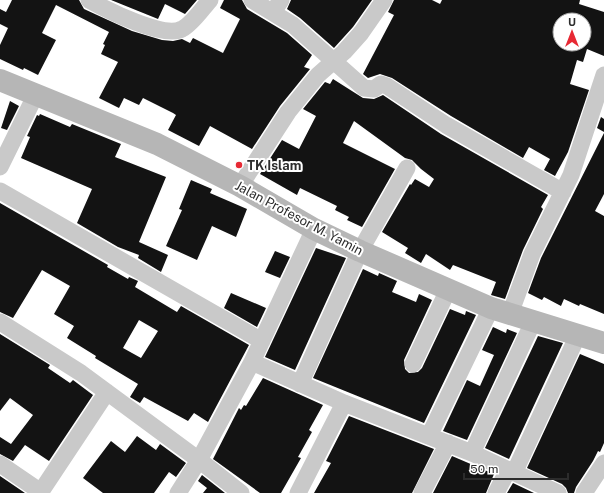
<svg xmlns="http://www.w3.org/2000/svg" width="604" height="493" viewBox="0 0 604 493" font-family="'Public Sans',sans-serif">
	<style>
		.building { fill: #131313; fill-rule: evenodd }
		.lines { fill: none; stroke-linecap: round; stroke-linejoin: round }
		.minor { stroke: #c9c9c9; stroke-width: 17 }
		.secondary { stroke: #b6b6b6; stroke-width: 22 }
		.poi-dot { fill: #e72934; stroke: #fff; stroke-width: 1.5 }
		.labels { text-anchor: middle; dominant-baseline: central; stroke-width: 4; stroke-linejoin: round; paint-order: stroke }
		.poi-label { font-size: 13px; font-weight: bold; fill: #2c2c2c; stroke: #fff; text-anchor: start }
		.street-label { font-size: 13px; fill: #2c2c2c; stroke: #fff }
	</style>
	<rect width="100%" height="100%" fill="#fff"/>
	<path class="building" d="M12,0H79L84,9L132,31L162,40L173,41L182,39L190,43L193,38L223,53L240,19L220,8L224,0H242L247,9L287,33L312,55L304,67L310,69L280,106L252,149L210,126L199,146L168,130L176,115L173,113L143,98L139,105L124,98L119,108L99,98L118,62L101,54L105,45L103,44L109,32L56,5L42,33L56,40L38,75L24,68L23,70L0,59V45L8,28L0,24V9L6,12Z
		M111,0H197L185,14L165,4L158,19Z
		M291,0H372L353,27L334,48L300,18L287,9Z
		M394,0H432L440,4L442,0H580L579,4L604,12V56L587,49L583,62L577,60L570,84L589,90L568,152L555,176L544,170L550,159L529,147L523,158L451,116L392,78L380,74L368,78L363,74L394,15L388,12ZM560,20H584V44H560Z
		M333,79L363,98L374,99L383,95L441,134L548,195L541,207L543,209L523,250L505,299L491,295L496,282L453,265L450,270L426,254L421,263L405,253L408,248L382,232L410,184L411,185L415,179L429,187L434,179L421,169L412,160L405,158L354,121L343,143L395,169L362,227L347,220L349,217L335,210L337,206L300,188L297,195L260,174L282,140L299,149L316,116L303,109L325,82L330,84Z
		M10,101L19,106L7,130L1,128Z
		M40,114L70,127L72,124L121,144L115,157L166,177L139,242L168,255L161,272L138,258L139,255L118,247L77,223L92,189L21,158L30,137L27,136L37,115L39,116Z
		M601,117L604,119V132L597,128Z
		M604,133V194L595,211L604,216V314L580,304L579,306L564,299L561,306L544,297L542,300L528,293L541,258Z
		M191,180L212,189L210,193L247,209L236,237L212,226L197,260L166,246L182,210L179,209Z
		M0,203L108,265L107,267L128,279L129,277L138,281L135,287L177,312L181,306L249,345L208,422L194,413L188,421L144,397L140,403L130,397L138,384L95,358L96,356L67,338L74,326L54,314L70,286L42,270L13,318L0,312ZM139,320L158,331L141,358L123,348Z
		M316,248L346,258L295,370L265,357Z
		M275,251L290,257L280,278L265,272Z
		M363,269L378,276L379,273L397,281L392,292L416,302L419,294L432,300L404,360L405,369L409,373L418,372L422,368L450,309L465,315L466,311L476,315L424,423L313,378Z
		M231,293L266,308L257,327L224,308Z
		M493,327L506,333L507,329L517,333L467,440L443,431L467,380L480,386L494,355L482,350Z
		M0,334L50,365L48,368L70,383L73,380L93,395L49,461L25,445L13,461L0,454V437L11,444L33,415L10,398L0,411Z
		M538,336L563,343L509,459L485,448Z
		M580,354L604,364V443L600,452L598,451L593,461L576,487L574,493H568L566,488L562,484L527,468Z
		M263,378L323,405L309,430L312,432L298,457L301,458L281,493H260L213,459L239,408L241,410L244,405L246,406Z
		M349,416L434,449L412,493H314L331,463L326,461Z
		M137,436L156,450L160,444L186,463L176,477L169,472L154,493H103L83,478L111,441L125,452Z
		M452,456L494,474L486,493H433Z
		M202,475L225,493H203L207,488L198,481Z
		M0,476L25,493H0Z
		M513,483L534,493H507Z"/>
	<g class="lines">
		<path class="minor" d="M89,0C107,10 164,39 182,29C192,24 202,9 210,0
			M252,0L293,25L364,88L374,89L381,84L387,86L446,125L563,192
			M273,12L281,0
			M0,167L36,94
			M240,186L288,112L318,75L344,52L361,33L384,0
			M0,191L262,341
			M510,314L532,254L571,175L604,75
			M0,322L81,373L199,460L252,362L314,229
			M252,362L344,403L472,453L558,493
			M413,364L448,290
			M300,384L360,251L407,168
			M429,436L491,308
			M472,453L533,322
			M0,464L41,492
			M514,473L578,335
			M40,493L107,392
			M178,493L199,460L241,493
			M298,493L344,403
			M422,493L448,443
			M496,493L508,470
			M584,493L604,463"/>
		<path class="secondary" d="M0,80L157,144L240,186L314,229L360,251L491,308L604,343"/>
	</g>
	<circle class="poi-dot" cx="239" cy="165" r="4"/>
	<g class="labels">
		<g class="poi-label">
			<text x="247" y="165">TK Islam</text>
		</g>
		<g class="street-label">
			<text transform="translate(299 218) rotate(28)">Jalan Profesor M. Yamin</text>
		</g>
	</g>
	<g transform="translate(572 32)"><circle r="19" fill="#ffffff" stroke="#ababab"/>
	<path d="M0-3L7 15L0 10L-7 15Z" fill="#e72934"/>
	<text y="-6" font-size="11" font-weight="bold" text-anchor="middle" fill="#2c2c2c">U</text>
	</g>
	<path d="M464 473v6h104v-6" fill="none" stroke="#2c2c2c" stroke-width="2"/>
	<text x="470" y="473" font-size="12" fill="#2c2c2c" stroke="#ffffff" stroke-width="3" paint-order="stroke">50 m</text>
</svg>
